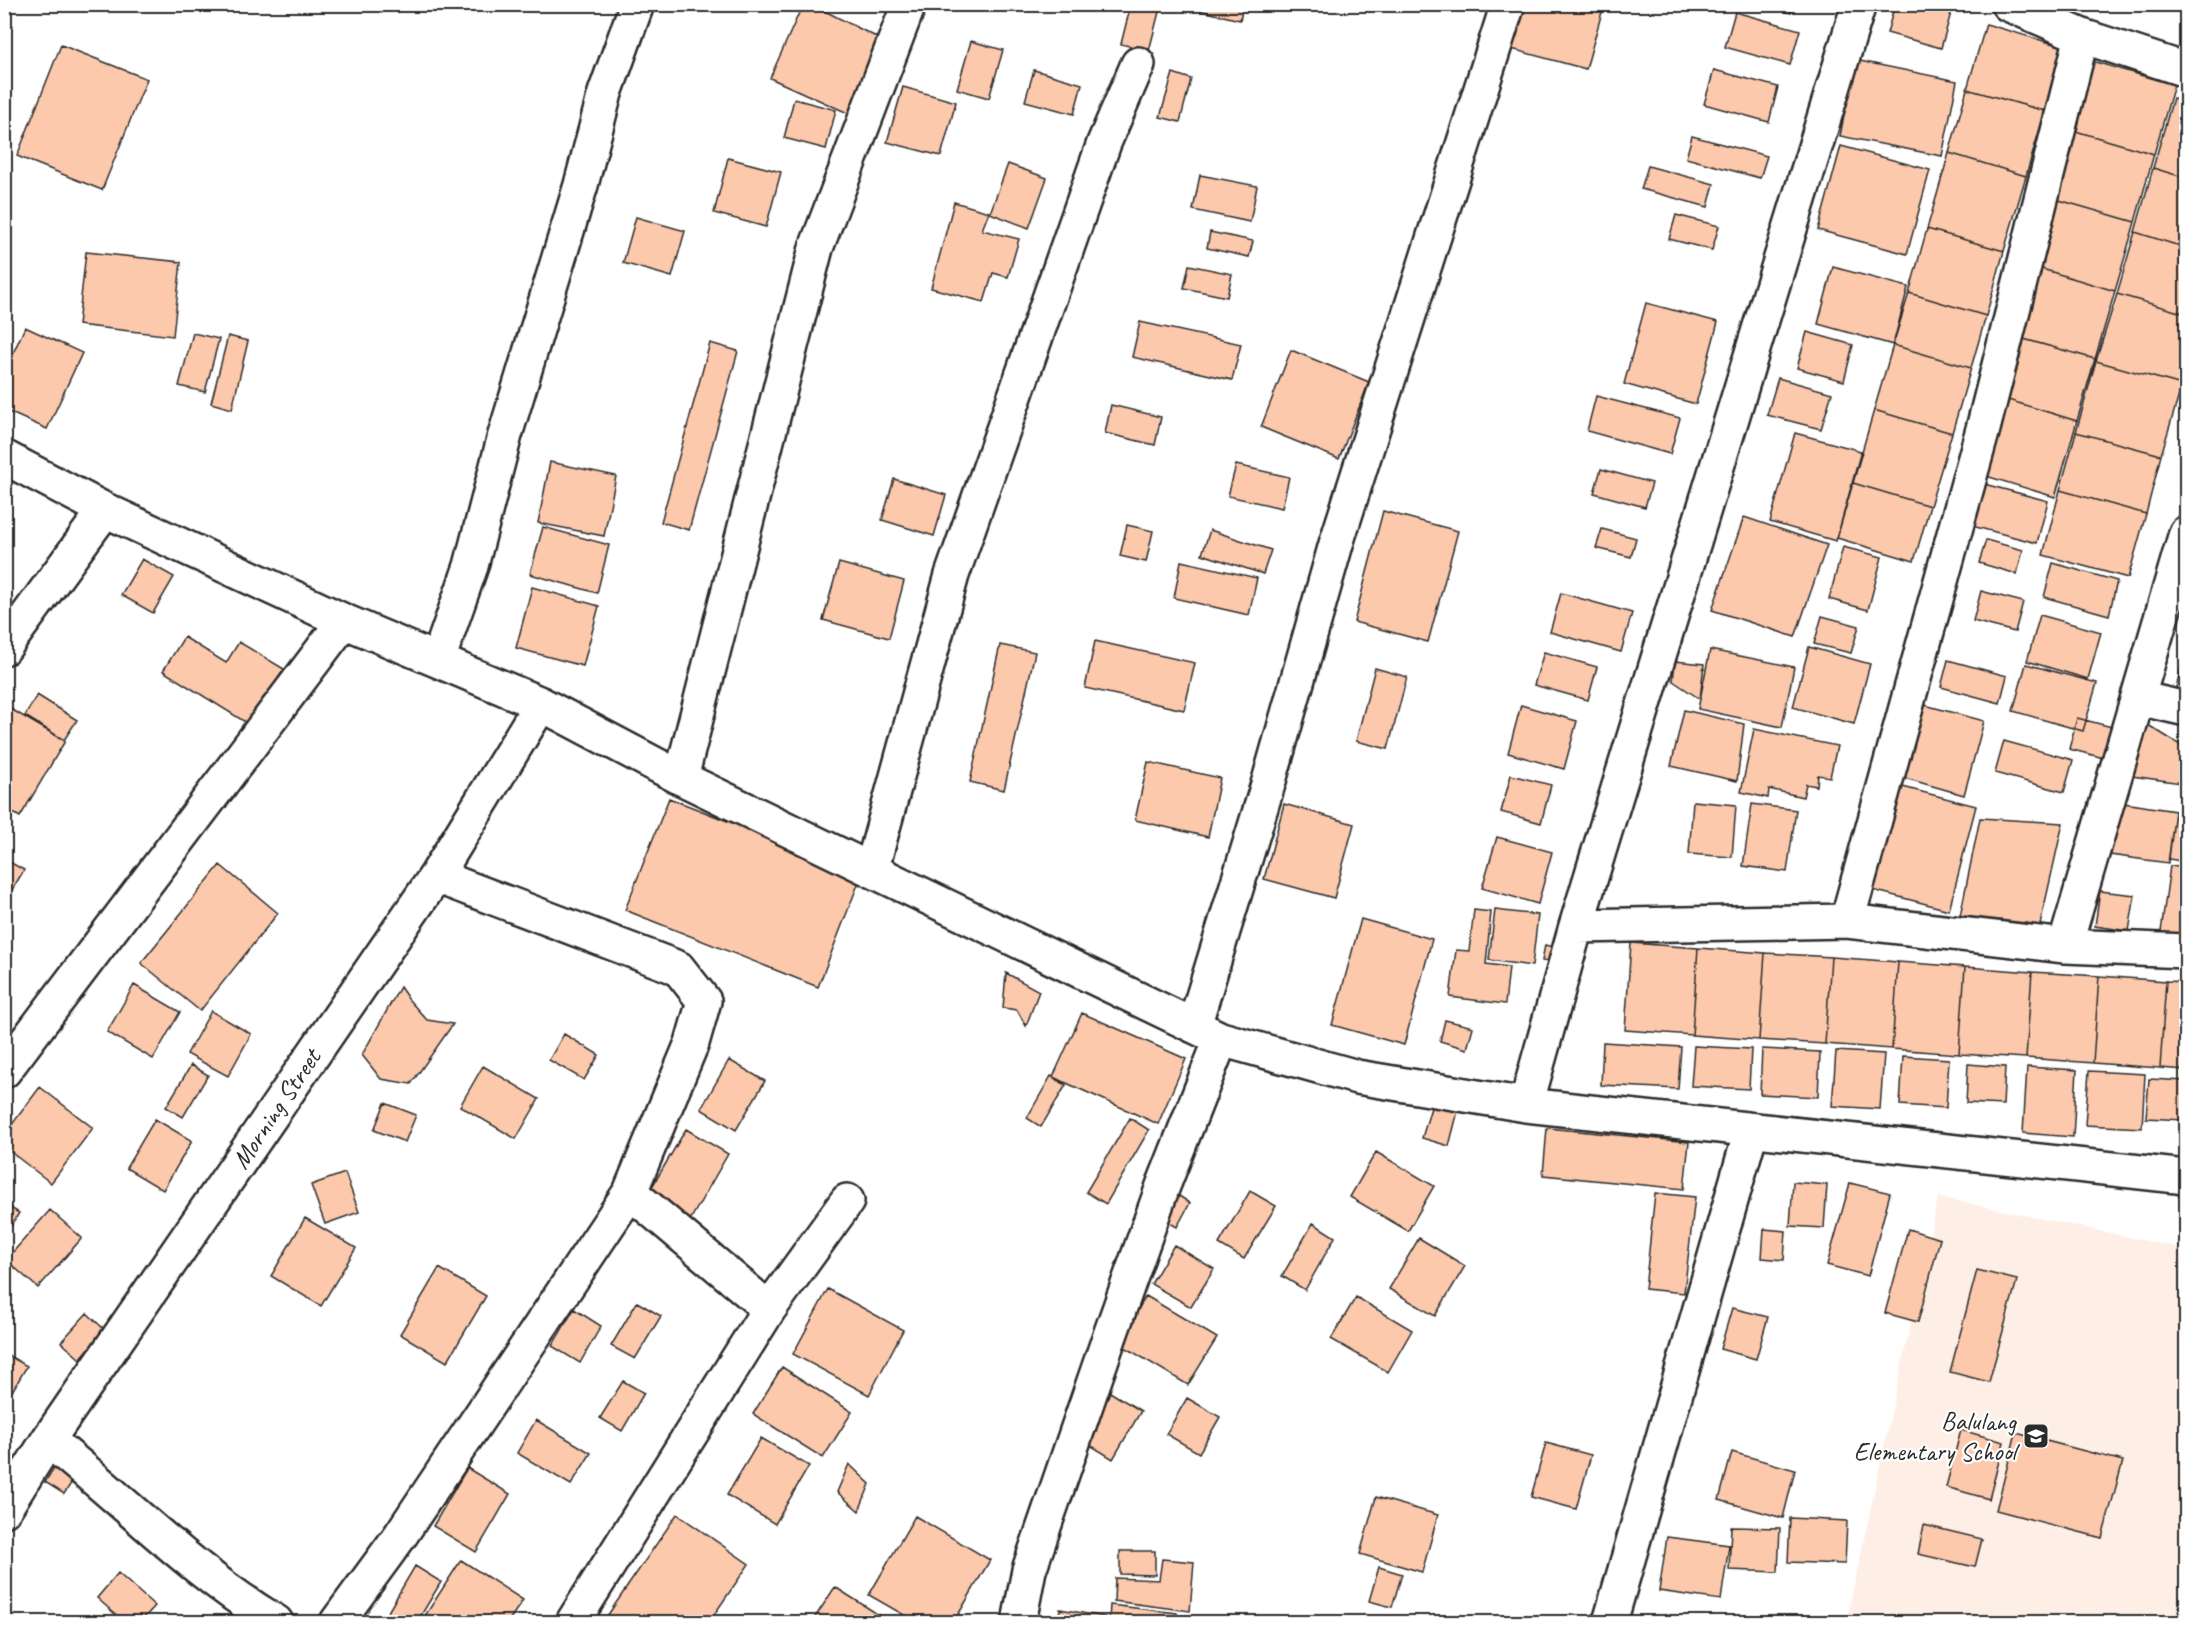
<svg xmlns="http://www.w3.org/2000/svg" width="2191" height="1627" viewBox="0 0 2191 1627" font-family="Caveat,sans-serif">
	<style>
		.built { fill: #feefe6 }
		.building { fill: #fcc9ac; stroke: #2b2b2b; stroke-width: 1.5 }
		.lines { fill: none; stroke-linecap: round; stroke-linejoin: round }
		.minor-casing { stroke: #2b2b2b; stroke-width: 38 }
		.minor { stroke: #fff; stroke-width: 33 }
		.labels { text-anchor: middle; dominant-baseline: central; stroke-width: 4.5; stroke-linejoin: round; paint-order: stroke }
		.street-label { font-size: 26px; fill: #2b2b2b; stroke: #fff }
		.poi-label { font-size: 26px; fill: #2b2b2b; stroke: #fff; text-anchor: end }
	</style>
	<rect width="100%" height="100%" fill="#fff"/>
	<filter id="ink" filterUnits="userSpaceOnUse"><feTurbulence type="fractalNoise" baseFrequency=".0167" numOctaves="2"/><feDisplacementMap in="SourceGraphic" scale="12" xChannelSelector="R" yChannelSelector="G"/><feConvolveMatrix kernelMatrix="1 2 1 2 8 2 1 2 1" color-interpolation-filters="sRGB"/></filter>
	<g filter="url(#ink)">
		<path class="built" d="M1938,1197L2186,1249V1622H1846Z"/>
		<path class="building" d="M803,4H811L884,41L861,119L770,78Z
			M1131,4H1161L1149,51L1121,44Z
			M1200,4H1243L1240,20L1198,10Z
			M1516,4L1604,5L1586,69L1504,47Z
			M1760,4H1793L1791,13Z
			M1895,4L1953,6L1941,48L1887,33Z
			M1735,12L1800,30L1790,65L1725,47Z
			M1986,24L2064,47L2045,111L1967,89Z
			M971,41L1003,50L989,98L957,89Z
			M61,45L147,79L102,190L17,156Z
			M1855,60L1957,81L1942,156L1840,136Z
			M2092,61L2174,85L2154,154L2072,130Z
			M1034,70L1082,84L1074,114L1025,101Z
			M1714,70L1778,87L1769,122L1704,104Z
			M1173,73L1191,79L1180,122L1160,117Z
			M903,87L956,102L941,156L887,142Z
			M1967,89L2045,111L2026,176L1949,153Z
			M2173,98L2186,101V178L2153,168Z
			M794,99L836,110L826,149L784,138Z
			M2072,130L2154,154L2135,222L2052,198Z
			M1692,136L1767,156L1760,178L1686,158Z
			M1841,146L1930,170L1907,254L1818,230Z
			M1949,153L2026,176L2004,251L1927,229Z
			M728,158L781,172L766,227L714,213Z
			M1008,164L1047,178L1029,228L990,213Z
			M1648,166L1714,184L1708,207L1641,189Z
			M2153,168L2186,178V248L2135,232Z
			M1200,175L1257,186L1250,222L1193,210Z
			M2052,198L2135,222L2115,291L2032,266Z
			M954,202L989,212L982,230L1019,239L1008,277L993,273L984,302L931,288Z
			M1676,215L1719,226L1712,250L1669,239Z
			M636,217L685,231L672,277L623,263Z
			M1927,229L2004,251L1986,316L1909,293Z
			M1210,232L1253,241L1249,257L1207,248Z
			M2135,232L2186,248V314L2117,294Z
			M86,252L181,262L173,336L78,325Z
			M1189,265L1232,274L1227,297L1184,288Z
			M2032,266L2115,291L2095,359L2013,336Z
			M1833,267L1908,287L1893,345L1818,324Z
			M1909,293L1986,316L1971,368L1893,345Z
			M2117,294L2186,314V367L2182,385L2096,361Z
			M1646,303L1718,322L1696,404L1624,384Z
			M1140,322L1241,344L1232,380L1132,357Z
			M25,327L82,353L47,429L4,410V373Z
			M1807,332L1853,345L1844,381L1797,368Z
			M193,333L219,339L205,392L179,386Z
			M228,336L248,341L232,409L211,403Z
			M2013,336L2095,359L2077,421L1995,396Z
			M710,343L738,351L689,530L661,522Z
			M1893,345L1971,368L1952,433L1874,410Z
			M1291,350L1369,382L1339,459L1261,427Z
			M2096,361L2182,385L2161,455L2076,432Z
			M1778,378L1832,393L1821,429L1767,415Z
			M1596,396L1680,418L1670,454L1587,431Z
			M1995,396L2077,421L2055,497L1973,472Z
			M1111,405L1161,417L1155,445L1105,433Z
			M1874,410L1952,433L1930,506L1853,483Z
			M2076,432L2161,455L2146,514L2060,490Z
			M1795,433L1861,451L1836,541L1770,522Z
			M550,462L616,476L604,536L538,523Z
			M1236,465L1289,477L1282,508L1228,496Z
			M1601,469L1652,483L1645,507L1594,493Z
			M894,479L946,495L934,536L882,520Z
			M1853,483L1930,506L1914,561L1837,538Z
			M1984,484L2048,501L2037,543L1972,526Z
			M2060,490L2146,514L2128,578L2043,555Z
			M1383,511L1458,531L1428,642L1354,622Z
			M1744,517L1827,545L1795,637L1712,610Z
			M1127,525L1153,531L1146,562L1120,556Z
			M543,527L609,545L597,593L530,574Z
			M1602,529L1636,538L1631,557L1596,548Z
			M1210,530L1271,550L1263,574L1202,554Z
			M1986,540L2023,550L2017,574L1979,563Z
			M1843,547L1882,557L1868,610L1829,599Z
			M142,559L174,577L153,613L121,595Z
			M1181,561L1257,578L1249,615L1174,598Z
			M839,563L904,581L889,638L823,620Z
			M2053,563L2117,581L2109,615L2044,597Z
			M532,587L599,606L583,666L516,648Z
			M1981,591L2023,602L2015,632L1973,621Z
			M1561,593L1632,613L1621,652L1550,632Z
			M2040,615L2101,632L2088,679L2027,661Z
			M1822,616L1859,626L1851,653L1814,644Z
			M184,637L226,663L239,642L284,669L250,725L163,671Z
			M1095,641L1195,663L1184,710L1085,688Z
			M1000,645L1035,652L1004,790L970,782Z
			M1809,647L1870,664L1854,724L1793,707Z
			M1710,650L1794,667L1782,727L1698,709Z
			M2186,650V706L2172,702Z
			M1544,652L1597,667L1588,700L1534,685Z
			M1948,660L2007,676L2000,703L1941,687Z
			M1675,661L1704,664L1700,699L1673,681Z
			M2026,664L2097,683L2083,731L2013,711Z
			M1375,668L1407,677L1388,749L1356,741Z
			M37,695L77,720L64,740L25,716Z
			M1921,704L1984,721L1964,795L1901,777Z
			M4,705L65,741L20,817L4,808Z
			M1521,705L1577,721L1564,769L1508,753Z
			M1684,710L1744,724L1737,781L1671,766Z
			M2077,718L2112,727L2104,758L2069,749Z
			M2140,720L2185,748L2181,783L2132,776Z
			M1754,729L1837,746L1830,777L1818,775L1817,786L1806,784L1803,797L1769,789L1768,798L1741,792Z
			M2004,741L2073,760L2064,792L1995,773Z
			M1148,762L1220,778L1208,837L1135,820Z
			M1511,775L1551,785L1541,823L1501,812Z
			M1895,785L1976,806L1949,910L1869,889Z
			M669,798L862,874L818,987L625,910Z
			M1693,801L1736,805L1732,857L1689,854Z
			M2117,802L2175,811L2168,863L2110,855Z
			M1284,804L1354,824L1334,898L1264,879Z
			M1752,804L1796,810L1787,872L1743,866Z
			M2175,811L2186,812V862L2169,859Z
			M1980,818L2063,823L2040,925L1959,921Z
			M1497,837L1552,852L1538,904L1482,888Z
			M4,859L24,870L4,903Z
			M220,865L278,913L200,1011L141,963Z
			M2170,866L2186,868V942L2160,939Z
			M2100,891L2135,895L2129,931L2095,926Z
			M1474,910L1491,912L1486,964L1509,967L1505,1004L1450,997L1456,950L1469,951Z
			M1495,910L1538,915L1532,966L1489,960Z
			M1361,919L1432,939L1404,1045L1332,1025Z
			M1631,943L1698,948L1692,1035L1625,1030Z
			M1545,945L1561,949L1558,964L1542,961Z
			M1698,948L1765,953L1759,1040L1692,1035Z
			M1765,953L1831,957L1825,1044L1759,1040Z
			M1831,957L1898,962L1892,1049L1825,1044Z
			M1898,962L1965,967L1959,1054L1892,1049Z
			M1965,967L2032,972L2026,1058L1959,1054Z
			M2032,972L2099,976L2093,1063L2026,1058Z
			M1006,973L1039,991L1026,1026L1017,1010L1003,1008Z
			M2099,976L2166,981L2160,1068L2093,1063Z
			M2166,981L2186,982V1070L2160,1068Z
			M134,985L180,1012L153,1059L107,1032Z
			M400,987L409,1000L427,1020L453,1024L411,1084L381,1079L362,1055Z
			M211,1011L251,1034L228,1076L187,1054Z
			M1082,1013L1186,1059L1158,1124L1053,1077Z
			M1445,1020L1473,1027L1467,1049L1440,1041Z
			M564,1034L599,1055L584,1080L549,1060Z
			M1603,1042L1681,1047L1678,1089L1601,1085Z
			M1694,1046L1751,1049L1749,1089L1691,1086Z
			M1762,1049L1820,1052L1818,1097L1760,1094Z
			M1836,1051L1884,1054L1880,1109L1832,1106Z
			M1903,1056L1949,1059L1946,1108L1900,1105Z
			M729,1060L765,1081L736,1130L701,1109Z
			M1968,1064L2005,1067L2003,1105L1966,1103Z
			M191,1065L208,1075L183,1117L166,1107Z
			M483,1066L539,1099L516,1139L460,1106Z
			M2027,1067L2077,1070L2073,1137L2023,1133Z
			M2089,1071L2145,1074L2142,1128L2085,1125Z
			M1051,1076L1066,1085L1041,1127L1027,1118Z
			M2149,1079L2186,1081L2184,1120L2146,1118Z
			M40,1087L93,1128L51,1183L4,1147V1135Z
			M385,1103L416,1115L405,1142L374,1130Z
			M1432,1104L1458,1111L1449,1146L1422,1138Z
			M1130,1118L1149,1130L1106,1204L1086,1192Z
			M155,1119L192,1141L163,1190L126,1168Z
			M1547,1128L1689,1142L1684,1189L1543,1175Z
			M686,1129L728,1154L689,1222L646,1197Z
			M1376,1152L1434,1186L1408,1231L1350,1197Z
			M345,1173L359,1212L325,1224L311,1185Z
			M1793,1182L1827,1185L1824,1228L1790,1226Z
			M1850,1183L1890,1193L1868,1276L1827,1265Z
			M1250,1191L1276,1206L1244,1259L1219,1244Z
			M1173,1192L1190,1203L1177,1227L1159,1217Z
			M1655,1193L1695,1197L1684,1293L1645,1289Z
			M4,1204L19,1213L4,1237Z
			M50,1210L82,1238L38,1288L6,1260Z
			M305,1218L356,1248L321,1306L271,1276Z
			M1313,1223L1335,1237L1305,1290L1282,1276Z
			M1764,1229L1786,1231L1784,1260L1762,1258Z
			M1908,1229L1940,1239L1918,1322L1885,1313Z
			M1419,1238L1465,1266L1435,1316L1389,1289Z
			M1174,1245L1214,1269L1191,1307L1151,1284Z
			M439,1268L486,1296L447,1362L400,1334Z
			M1977,1270L2017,1280L1989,1382L1950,1372Z
			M828,1289L903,1330L869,1395L793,1354Z
			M1146,1296L1217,1338L1188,1385L1118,1343Z
			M1356,1297L1412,1330L1388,1372L1331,1339Z
			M637,1302L661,1316L635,1359L611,1346Z
			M1732,1308L1768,1317L1756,1359L1720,1349Z
			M574,1309L601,1326L580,1363L552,1346Z
			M87,1313L105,1330L80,1359L61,1342Z
			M4,1353L27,1366L4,1405Z
			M782,1367L852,1412L823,1458L753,1414Z
			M623,1381L644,1393L622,1431L600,1418Z
			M1105,1389L1141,1411L1113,1459L1077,1437Z
			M1187,1398L1220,1417L1199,1453L1166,1434Z
			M536,1420L591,1453L571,1485L517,1453Z
			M1961,1430L2004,1442L1989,1499L1946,1487Z
			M2016,1433L2123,1461L2102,1538L1996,1510Z
			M761,1438L809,1466L775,1524L727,1495Z
			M1546,1443L1591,1455L1576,1509L1531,1497Z
			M1732,1452L1795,1470L1783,1518L1719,1500Z
			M59,1460L78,1473L64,1494L45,1482Z
			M849,1464L870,1484L859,1511L837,1492Z
			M467,1468L510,1494L476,1552L433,1526Z
			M1376,1497L1438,1515L1422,1572L1360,1554Z
			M677,1514L749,1564L709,1622H603Z
			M915,1516L990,1560L954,1622H916L869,1595Z
			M1790,1518L1847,1521L1845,1564L1788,1562Z
			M1924,1525L1982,1539L1975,1567L1918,1554Z
			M1731,1527L1780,1528L1778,1572L1729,1570Z
			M1667,1537L1729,1545L1721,1600L1659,1591Z
			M1120,1551H1155V1575L1120,1574Z
			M1162,1559L1194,1562L1190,1611L1114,1601L1115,1578L1159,1580Z
			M461,1560L523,1600L508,1622H421Z
			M415,1566L441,1582L417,1622H395L385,1617Z
			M1379,1567L1402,1574L1392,1607L1369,1601Z
			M118,1573L155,1606L140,1622H124L97,1598Z
			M835,1587L890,1622H812Z
			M1110,1605L1177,1613L1176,1622L1109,1620Z
			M1060,1609L1105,1617L1104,1622H1058Z"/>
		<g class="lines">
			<g class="minor-casing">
				<path id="minor" d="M2008,4L2082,36L2186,70
					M4,457L105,510L344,621L541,704L681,778L1221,1039L1357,1077L1526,1105L2186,1177
					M4,648L105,510
					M438,660L471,566L505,435L581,185L605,93L637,4
					M2138,698L2186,709
					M681,778L816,248L909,4
					M872,868L952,575L1104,143L1138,64
					M1847,921L1983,429L2082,36
					M1576,926L1847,921L2065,946L2186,951
					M2065,946L2186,533
					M1194,1026L1269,781L1336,544L1508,4
					M4,1071L344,621
					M1526,1105L1576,926L1859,4
					M630,1192L769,1309
					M48,1440C125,1501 192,1572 276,1622
					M4,1510L48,1440L436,876L541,704
					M337,1622L400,1536L630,1192L692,1043L704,1001L678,968L436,876
					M573,1622L769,1309L847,1201
					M1019,1622L1029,1570L1108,1341L1163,1186L1221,1039
					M1610,1622L1751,1131"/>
			</g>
			<use href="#minor" class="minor"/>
		</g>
	</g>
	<defs>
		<g id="school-square" transform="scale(1.35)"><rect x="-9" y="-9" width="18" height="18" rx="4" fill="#2b2b2b" stroke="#fff"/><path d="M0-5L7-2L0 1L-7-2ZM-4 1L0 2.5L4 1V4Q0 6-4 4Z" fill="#fff"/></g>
	</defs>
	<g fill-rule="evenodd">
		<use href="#school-square" x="2036" y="1436"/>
	</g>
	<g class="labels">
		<g class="street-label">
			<text transform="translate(276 1109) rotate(-56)">Morning Street</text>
		</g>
		<g class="poi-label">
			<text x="2016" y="1421">Balulang<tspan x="2016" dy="30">Elementary School</tspan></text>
		</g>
	</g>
	<rect width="2191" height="1627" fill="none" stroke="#fff" stroke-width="24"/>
	<rect x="12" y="12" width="2167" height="1603" fill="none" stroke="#2b2b2b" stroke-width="2" filter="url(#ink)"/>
</svg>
